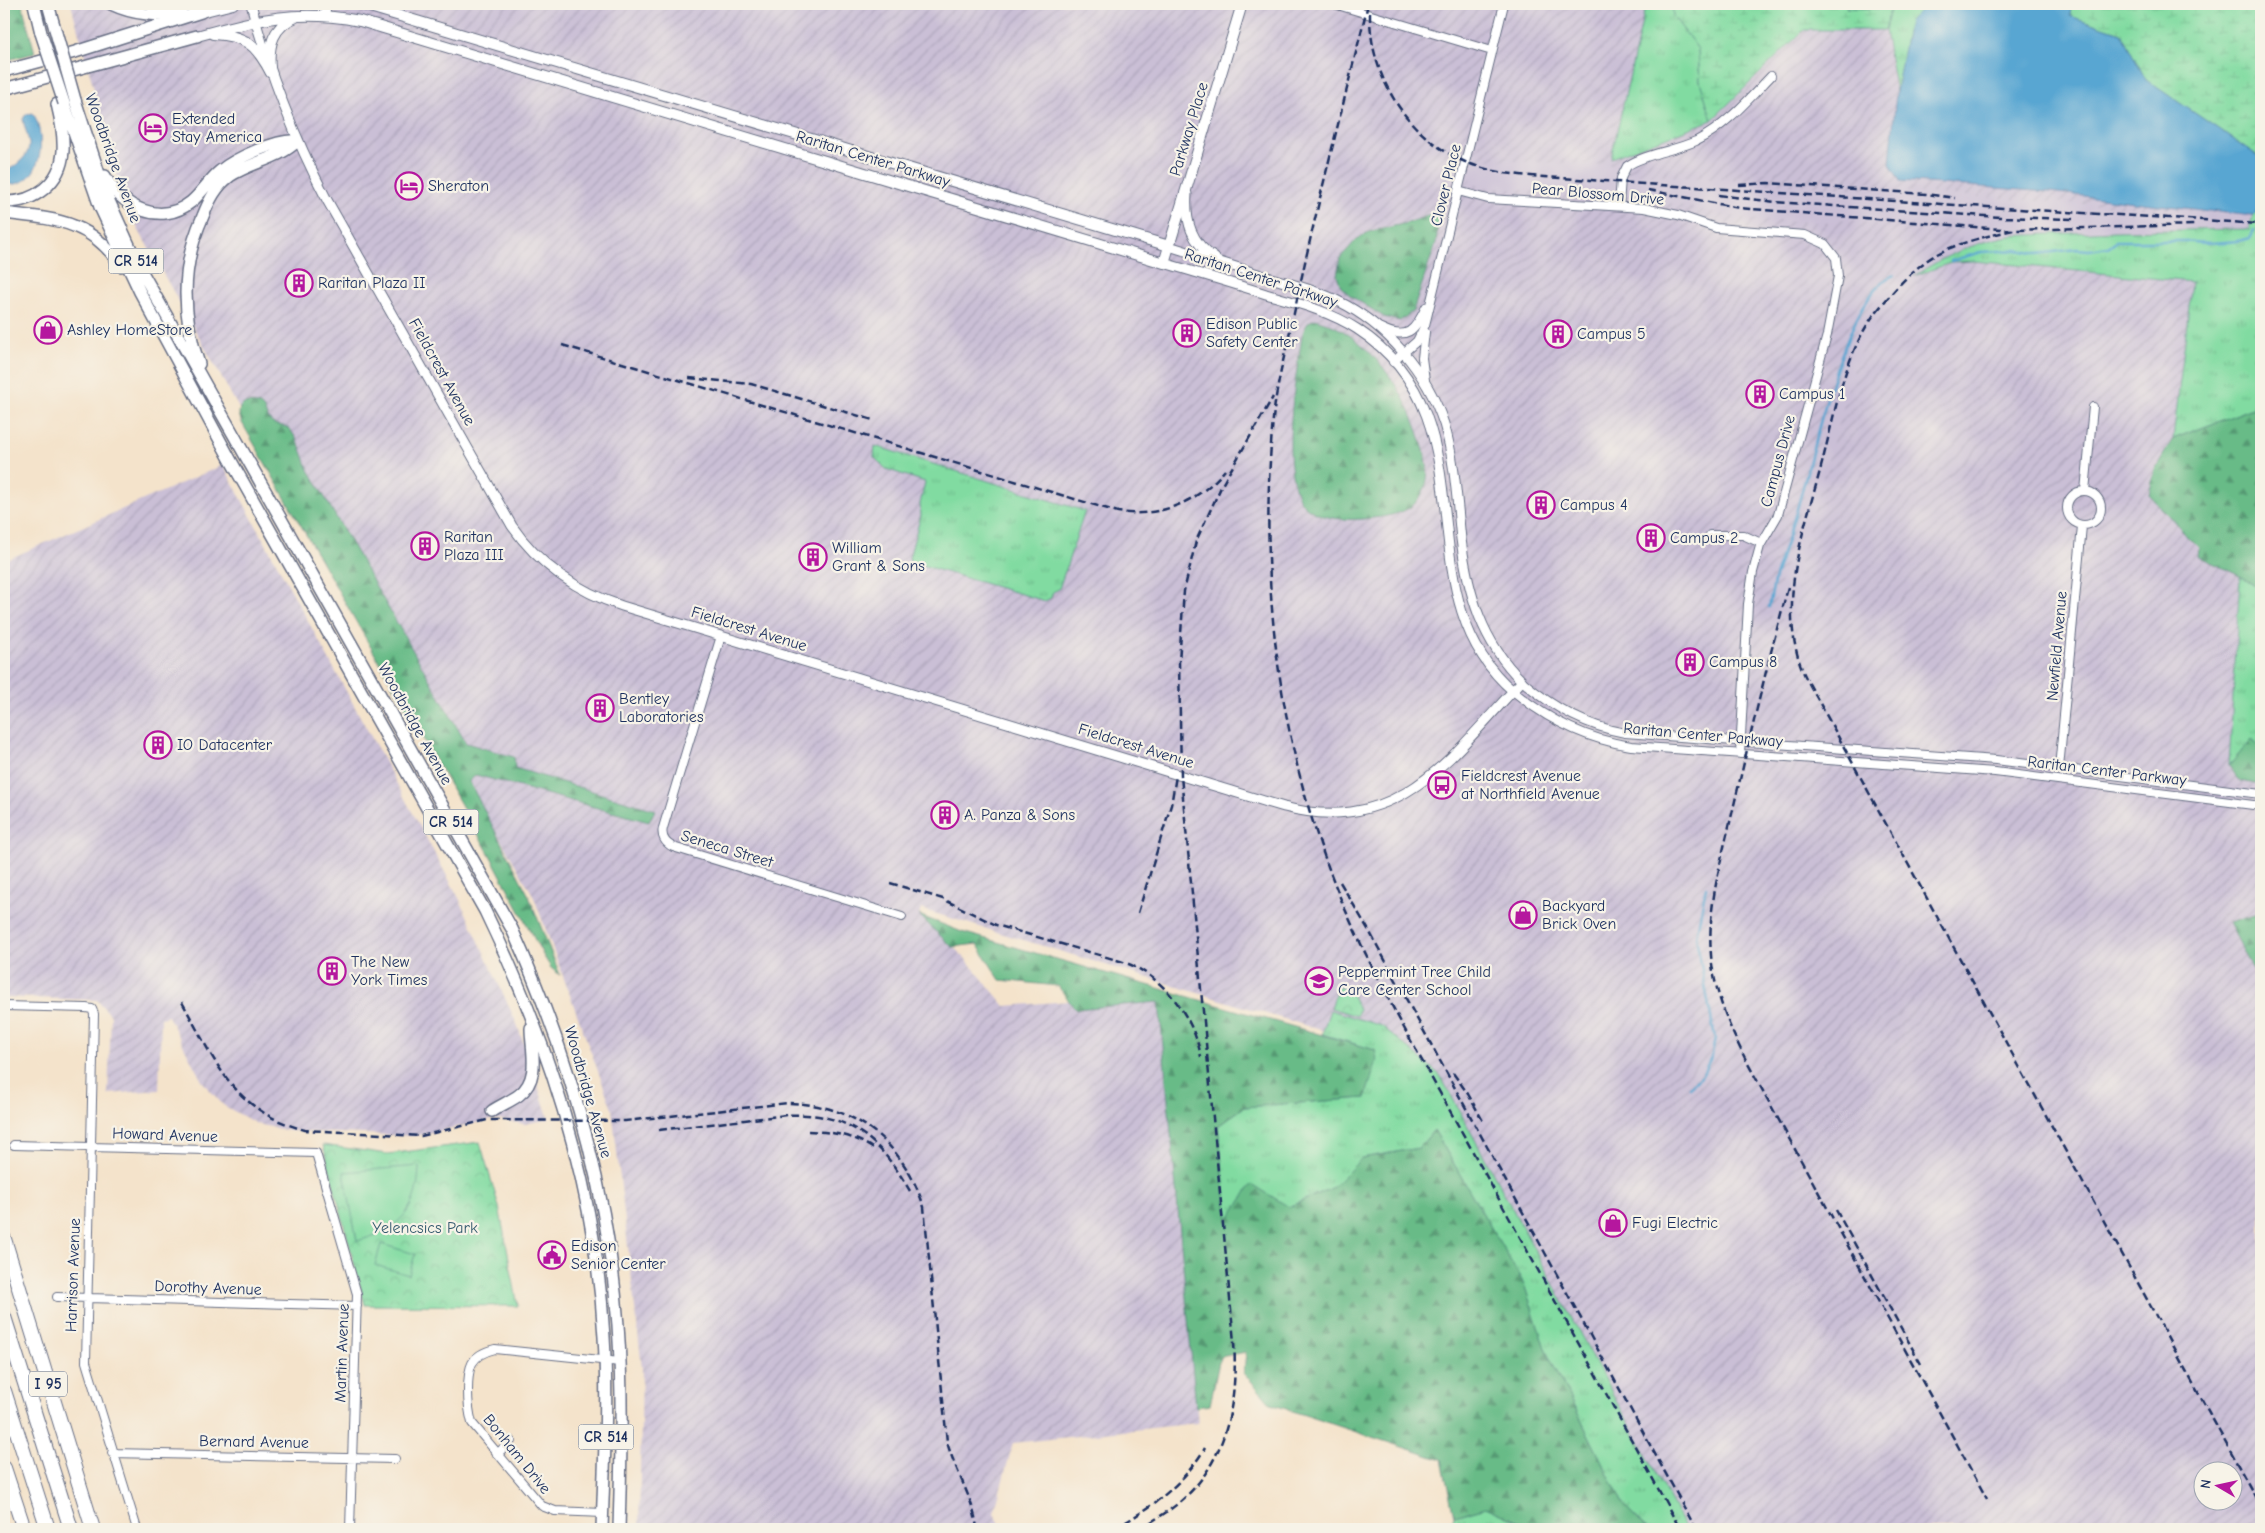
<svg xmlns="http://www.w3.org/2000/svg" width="2265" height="1533" viewBox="0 0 2265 1533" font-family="'Comic Neue',sans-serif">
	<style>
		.industrial { fill: url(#industrial-furrows); fill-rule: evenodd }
		.railway { fill: #cabfd6 }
		.grass { fill: url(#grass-tufts); stroke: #4e8580 }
		.forest { fill: url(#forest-firs); stroke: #427572 }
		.wetland { fill: url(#wetland-marsh); stroke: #4e8580 }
		.park { fill: url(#park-crowns); stroke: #4e8580 }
		.garden { fill: #81dba1; stroke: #4e8580 }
		.water { fill: #59a6d2; stroke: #3a6a98 }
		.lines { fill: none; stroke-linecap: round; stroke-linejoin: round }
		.stream { stroke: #59a6d2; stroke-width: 2.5 }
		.minor-casing { stroke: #676e84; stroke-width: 10 }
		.tertiary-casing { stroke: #676e84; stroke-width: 11 }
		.secondary-casing { stroke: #676e84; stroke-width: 12 }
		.primary-casing { stroke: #676e84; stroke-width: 14 }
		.motorway-casing { stroke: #676e84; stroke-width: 16 }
		.minor { stroke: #fff; stroke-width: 8 }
		.tertiary { stroke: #fff; stroke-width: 9 }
		.secondary { stroke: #fff; stroke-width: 10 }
		.primary { stroke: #fff; stroke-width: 11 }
		.motorway { stroke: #fff; stroke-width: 14 }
		.rail { stroke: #1b2f5e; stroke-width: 2.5; stroke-dasharray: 8 4; stroke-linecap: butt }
		.primary-bridge-casing { stroke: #676e84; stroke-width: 14; stroke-linecap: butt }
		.primary-bridge { stroke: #fff; stroke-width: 11 }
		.labels { text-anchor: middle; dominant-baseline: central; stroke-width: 4.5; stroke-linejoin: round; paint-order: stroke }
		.shield { fill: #f7f3e8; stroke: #5d6a87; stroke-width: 1 }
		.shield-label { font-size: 15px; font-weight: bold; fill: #1b2f5e }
		.poi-label { font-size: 16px; fill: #1b2f5e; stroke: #f7f3e8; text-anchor: start }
		.street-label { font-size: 16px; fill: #1b2f5e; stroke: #f7f3e8 }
		.park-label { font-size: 16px; fill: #345a6f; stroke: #f7f3e8 }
	</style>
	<defs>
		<pattern id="industrial-furrows" width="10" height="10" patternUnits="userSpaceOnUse" patternTransform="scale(1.25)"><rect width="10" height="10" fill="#cabfd6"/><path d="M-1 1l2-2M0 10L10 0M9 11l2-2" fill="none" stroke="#ada4ba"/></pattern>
		<pattern id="grass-tufts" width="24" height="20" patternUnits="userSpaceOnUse" patternTransform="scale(1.25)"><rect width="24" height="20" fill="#81dba1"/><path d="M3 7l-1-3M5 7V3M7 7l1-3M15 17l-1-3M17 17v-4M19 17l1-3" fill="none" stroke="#6fbc8d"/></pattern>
		<pattern id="forest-firs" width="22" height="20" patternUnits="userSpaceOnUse" patternTransform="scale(1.25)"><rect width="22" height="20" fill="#68bb87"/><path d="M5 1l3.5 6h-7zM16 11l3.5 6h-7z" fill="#559872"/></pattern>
		<pattern id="wetland-marsh" width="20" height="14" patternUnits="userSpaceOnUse" patternTransform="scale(1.25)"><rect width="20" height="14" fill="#81dba1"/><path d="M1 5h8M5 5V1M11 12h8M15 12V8" fill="none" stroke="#6fbc8d"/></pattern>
		<pattern id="park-crowns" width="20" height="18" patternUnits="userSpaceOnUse" patternTransform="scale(1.25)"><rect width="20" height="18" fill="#81dba1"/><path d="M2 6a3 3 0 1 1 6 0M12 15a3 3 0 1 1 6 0" fill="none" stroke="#6fbc8d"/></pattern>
	</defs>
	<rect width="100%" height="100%" fill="#f7f3e8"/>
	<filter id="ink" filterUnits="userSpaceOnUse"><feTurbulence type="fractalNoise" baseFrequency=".02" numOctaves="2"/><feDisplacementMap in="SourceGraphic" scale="10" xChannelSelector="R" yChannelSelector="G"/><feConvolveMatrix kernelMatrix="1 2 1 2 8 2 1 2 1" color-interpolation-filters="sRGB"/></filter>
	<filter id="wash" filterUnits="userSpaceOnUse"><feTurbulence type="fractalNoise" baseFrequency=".0096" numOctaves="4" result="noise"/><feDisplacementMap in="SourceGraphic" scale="20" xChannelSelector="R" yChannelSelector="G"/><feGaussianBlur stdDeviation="1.12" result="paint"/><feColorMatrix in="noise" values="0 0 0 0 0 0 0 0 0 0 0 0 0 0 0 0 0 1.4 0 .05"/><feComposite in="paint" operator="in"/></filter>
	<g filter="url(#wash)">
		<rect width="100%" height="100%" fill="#f4e3cb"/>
		<path class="industrial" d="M71,4H2261V1529H1667L1406,1056L921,909L919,915L965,958L1005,1006L1159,994L1198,1423L1013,1443L994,1513L1003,1529H639L642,1368L612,1109L533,895L471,789L457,796L138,229L119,182ZM2202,1470H2232V1500H2202Z
			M223,465L459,898L517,1024L549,1119L525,1124L495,1119L414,1136L290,1131L257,1124L223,1105L202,1081L168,1016L161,1018L159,1090L108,1094L111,1016L97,1000L4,997V561Z"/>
		<path class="railway" d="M1474,159L1621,166L1628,173L2260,216V228L2013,233L1984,240L1956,250L1931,263L1914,277L1882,314L1865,341L1855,364L1802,552L1797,584L1796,623L1771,616L1843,356L1877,295L1941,250L1961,241L1963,229L1840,219L1831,223L1748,219L1640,197L1481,187L1469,177Z"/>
		<path class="grass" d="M1646,4H1673V16L1698,49L1700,81L1712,120L1611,158Z
			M1848,4H1926L1909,21L1896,92L1885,30L1890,9L1846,8Z
			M2261,207V405L2173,439L2192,282L1974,261L1953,262L1914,276C1944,256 1973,243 2009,236L2114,231L2249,229L2253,216Z
			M875,446L1085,511L1059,589L1053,592L1051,598L1045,601L911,562L909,558L921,515L920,504L925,482L886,469L874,457Z
			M2240,576L2261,590V747L2252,739L2229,766Z
			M1330,1010L1382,1026L1440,1075L1686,1529H1647L1623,1504L1545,1348L1524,1284L1434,1130L1419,1148L1362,1158L1332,1188L1288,1207L1228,1221L1218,1126L1244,1107L1365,1098L1375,1050L1322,1034Z
			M1486,1507L1521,1523L1520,1529H1449L1454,1516Z"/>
		<path class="forest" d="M4,4H22L35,53L4,61Z
			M1435,213L1439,216L1436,243L1413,311L1400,321L1384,317L1351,296L1341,287L1337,275L1340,258L1358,238L1369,232L1411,222Z
			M1315,319C1369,333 1408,394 1422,444C1427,460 1431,476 1423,492C1414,512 1392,516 1372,518C1350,521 1311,521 1299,498C1280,459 1296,378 1302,336C1305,328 1306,322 1315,319Z
			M244,404C270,400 261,416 274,424C279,426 285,425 289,429C299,439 303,455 308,468L466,743L514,757L515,768L655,810L649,822L476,775L469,781L528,894L560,975L551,968L543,955L490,855L241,421L239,413L240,407Z
			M2261,405V590L2240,576L2198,556L2199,548L2149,495L2155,469L2173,439Z
			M2252,739L2261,747V785L2240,781L2229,766Z
			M919,915L962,932L1375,1050L1377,1060L1365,1098L1244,1107L1218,1126L1228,1220L1252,1184L1289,1207L1332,1188L1362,1158L1419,1148L1434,1130L1524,1284L1545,1348L1623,1504L1647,1529H1520L1521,1523L1486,1507L1454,1516L1442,1460L1271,1404L1244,1373L1246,1352L1220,1357L1210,1405L1196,1407L1159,1002L1075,1009L1058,986L1000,980L977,944L952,947Z
			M2255,915H2261V984L2229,923Z"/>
		<path class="wetland" d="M1673,4H1848L1846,8L1890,9L1885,30H1804L1712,120L1700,81L1698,49L1673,16Z
			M2071,4H2261V158L2146,80L2121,33L2070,16Z"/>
		<path class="park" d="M1338,986L1349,990L1359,1009L1357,1016L1331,1008Z
			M480,1142L499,1207L518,1306L365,1305L323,1145L388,1154Z"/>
		<path class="garden" d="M419,1166C418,1211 399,1230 357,1241L344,1172Z
			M381,1244L415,1254L409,1275L375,1265Z"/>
		<path class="water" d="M1926,4H2071L2070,16L2121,33L2146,80L2261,158V207L2253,216L2050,192L1900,181L1890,164L1896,92L1909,21Z
			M33,113C48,138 42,190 4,184V173C14,166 30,158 29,143C28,135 24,127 23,119L26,114Z"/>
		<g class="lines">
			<path class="stream" d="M1951,261L1981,252L2018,250L2037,254L2077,249L2089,250L2108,247L2116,241H2187C2200,244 2237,243 2250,238L2254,230
				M1769,607L1775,577C1782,554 1790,532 1797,509C1812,459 1845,293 1894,275
				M1690,1087L1703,1074L1712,1055L1715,1038L1696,937L1706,887"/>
		</g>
	</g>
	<g filter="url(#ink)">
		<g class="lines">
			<g class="minor-casing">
				<path id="minor" d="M1334,4L1492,51
					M325,16L327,4
					M1458,191L1488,199L1644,208L1678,215L1716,228L1805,235L1825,244L1836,258L1838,276L1827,335L1778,515L1760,546L1753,572L1748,604L1740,754
					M1619,206L1621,178L1627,166C1647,153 1674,151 1696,141C1725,127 1749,99 1771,76
					M1381,328C1407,341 1415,331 1426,307
					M1425,332L1422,358L1425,380
					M1393,362L1417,341L1425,325L1504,4
					M2067 508a17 17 0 1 1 34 0a17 17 0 1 1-34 0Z
					M2085,491L2093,407
					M1710,535H1743L1761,543
					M721,636L663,828C661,836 665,843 673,847L902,917
					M1522,681C1552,707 1586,726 1625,733L1996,760L2261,794
					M1513,691C1548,720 1586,739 1631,746L1995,772L2261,806
					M2059,768L2082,526
					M4,1006L86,1008L92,1009L94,1014L86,1362L137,1529
					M14,1145L316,1153L357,1294L350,1529
					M57,1297L357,1306
					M112,1453L395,1459
					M497,1454L511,1441
					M603,1513L555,1511L542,1506L472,1423C469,1412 468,1402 468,1391C468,1367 470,1355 495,1349L620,1362"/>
			</g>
			<g class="tertiary-casing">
				<path id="tertiary" d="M251,4C269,73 294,137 327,200L512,526C538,564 578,592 622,606L1284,807C1400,837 1452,755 1522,681C1482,642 1468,594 1461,539C1457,501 1455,461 1444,424C1427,372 1387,325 1338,301C1318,291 1295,285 1274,279C1239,268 1204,257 1169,246
					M1187,194C1185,221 1191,243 1215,258
					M1164,263C1198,273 1232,283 1266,294C1297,303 1329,311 1357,329C1497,420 1399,594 1513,691"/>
			</g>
			<g class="secondary-casing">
				<path id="secondary" d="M360,4L1169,246
					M201,12L233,4
					M213,34C246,36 256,44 271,73
					M197,36C257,19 298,9 360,21L1164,263L1242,4
					M270,68C268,45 273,26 296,17"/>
			</g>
			<g class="primary-casing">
				<path id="primary" d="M34,4L41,33
					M48,4L55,29
					M111,4C134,15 157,16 182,14
					M4,71L75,52L201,12
					M4,89L197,36
					M75,100L105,192L138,265L512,929C568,1053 608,1188 618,1325C623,1393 621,1461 619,1529
					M64,103L100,207L140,292L230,459L485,911C549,1043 596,1189 604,1337C608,1401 604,1465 602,1529
					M105,176C121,207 160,227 191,202C202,193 209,180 220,171C234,159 279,138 297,141
					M4,202C34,203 61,183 63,151C64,135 61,120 57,104
					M4,213C54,219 91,220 121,266
					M199,364C181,314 181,265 203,216C209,201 216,186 230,176C251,162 279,159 297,141
					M492,1111C501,1105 511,1101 519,1095C541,1078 531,1050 531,1028"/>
			</g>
			<g class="motorway-casing">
				<path id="motorway" d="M4,1239L93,1529
					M4,1317L71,1529
					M4,1391L48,1529
					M4,1468L24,1529"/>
			</g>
			<use href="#minor" class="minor"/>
			<use href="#tertiary" class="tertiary"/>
			<use href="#secondary" class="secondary"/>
			<use href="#primary" class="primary"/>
			<use href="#motorway" class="motorway"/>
			<path class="rail" d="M1368,4C1344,102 1318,200 1297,299C1289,339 1277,379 1273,419C1258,585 1279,755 1345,909C1383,996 1433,1079 1479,1163C1546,1285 1614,1407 1680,1529
				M1370,13C1369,75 1406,134 1461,160C1498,177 1537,176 1577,179C1616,182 1656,185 1695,187C1809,195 1922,203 2035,210C2109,215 2183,218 2257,224
				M1739,185L1768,183L1926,194L1955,198
				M1648,190L1739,208L2013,230L2195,225
				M1718,195L1775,202L2000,217L2074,219
				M2013,230C1988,236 1960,242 1937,254C1914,267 1893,291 1877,311C1844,352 1834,418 1821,467C1809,512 1793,557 1792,604C1791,628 1795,656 1806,678L2257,1500
				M562,345L1118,512C1159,518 1199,502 1225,470
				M689,378L751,384L873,420
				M1788,588C1768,660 1751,733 1734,805C1723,854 1707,904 1711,955C1714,992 1730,1029 1747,1062L1987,1499
				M1340,882L1368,929L1696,1529
				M890,883L943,899L996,925L1120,961C1161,973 1194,1016 1201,1057
				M1138,913L1171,805L1176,776
				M182,1002C215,1061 233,1111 305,1130L421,1136L487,1120L625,1121L788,1103C856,1104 903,1143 924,1207L947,1442C955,1471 974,1499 977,1529
				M1453,1073L1468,1094L1484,1123
				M659,1130L787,1115C849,1111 881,1141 910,1191
				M808,1131C833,1132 855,1135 875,1150
				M1836,1210L1921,1364
				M1114,1529C1151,1508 1183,1485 1205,1448
				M1140,1529C1154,1520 1168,1512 1181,1501C1227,1461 1238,1400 1234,1342L1181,776L1179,662L1184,591L1196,541L1222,485L1273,397"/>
			<g class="primary-bridge-casing">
				<path id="primary-bridge" d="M55,29L75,100
					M41,33L64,103"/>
			</g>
			<use href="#primary-bridge" class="primary-bridge"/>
		</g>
	</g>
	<defs>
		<g id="hotel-ring" transform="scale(1.4375)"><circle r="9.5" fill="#f7f3e8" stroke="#b5179e" stroke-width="1.5"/><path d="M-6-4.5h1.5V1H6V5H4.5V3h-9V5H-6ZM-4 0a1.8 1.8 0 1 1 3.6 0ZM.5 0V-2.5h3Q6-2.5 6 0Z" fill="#b5179e"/></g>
		<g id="building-ring" transform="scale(1.4375)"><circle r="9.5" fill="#f7f3e8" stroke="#b5179e" stroke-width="1.5"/><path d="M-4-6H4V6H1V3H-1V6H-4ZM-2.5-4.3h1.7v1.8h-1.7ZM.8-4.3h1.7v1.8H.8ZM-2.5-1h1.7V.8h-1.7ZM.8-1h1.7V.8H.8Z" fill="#b5179e"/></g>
		<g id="shop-ring" transform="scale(1.4375)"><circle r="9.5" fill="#f7f3e8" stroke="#b5179e" stroke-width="1.5"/><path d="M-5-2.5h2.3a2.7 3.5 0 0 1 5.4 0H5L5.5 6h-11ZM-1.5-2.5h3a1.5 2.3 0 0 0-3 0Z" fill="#b5179e"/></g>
		<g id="bus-ring" transform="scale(1.4375)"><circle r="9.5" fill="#f7f3e8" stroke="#b5179e" stroke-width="1.5"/><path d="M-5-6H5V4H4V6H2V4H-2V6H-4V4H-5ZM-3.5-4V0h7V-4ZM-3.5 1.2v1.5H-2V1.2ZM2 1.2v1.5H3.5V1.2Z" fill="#b5179e"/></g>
		<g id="school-ring" transform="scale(1.4375)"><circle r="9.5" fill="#f7f3e8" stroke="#b5179e" stroke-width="1.5"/><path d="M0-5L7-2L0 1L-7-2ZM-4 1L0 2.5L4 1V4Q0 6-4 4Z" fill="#b5179e"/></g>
		<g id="civic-ring" transform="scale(1.4375)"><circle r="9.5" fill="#f7f3e8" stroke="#b5179e" stroke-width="1.5"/><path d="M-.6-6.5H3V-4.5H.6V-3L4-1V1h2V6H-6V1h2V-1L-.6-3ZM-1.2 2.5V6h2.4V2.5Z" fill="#b5179e"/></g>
	</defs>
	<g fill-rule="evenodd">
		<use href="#hotel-ring" x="153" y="128"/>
		<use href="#hotel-ring" x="409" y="186"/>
		<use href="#building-ring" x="299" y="283"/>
		<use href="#shop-ring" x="48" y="330"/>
		<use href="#building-ring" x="1187" y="333"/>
		<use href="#building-ring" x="1558" y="334"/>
		<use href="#building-ring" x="1760" y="394"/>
		<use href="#building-ring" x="1541" y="505"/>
		<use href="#building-ring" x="1651" y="538"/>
		<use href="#building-ring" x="425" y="546"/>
		<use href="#building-ring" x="813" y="557"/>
		<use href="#building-ring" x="1690" y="662"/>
		<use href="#building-ring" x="600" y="708"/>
		<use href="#building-ring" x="158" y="745"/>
		<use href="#bus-ring" x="1442" y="785"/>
		<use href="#building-ring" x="945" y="815"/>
		<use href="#shop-ring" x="1523" y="915"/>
		<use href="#building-ring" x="332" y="971"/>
		<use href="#school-ring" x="1319" y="981"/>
		<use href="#shop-ring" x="1613" y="1223"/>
		<use href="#civic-ring" x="552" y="1255"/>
	</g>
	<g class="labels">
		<g class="shield">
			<rect x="108.5" y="248.5" width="55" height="25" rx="4"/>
			<rect x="423.5" y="809.5" width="55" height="25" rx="4"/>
			<rect x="29" y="1371.5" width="38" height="25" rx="4"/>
			<rect x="578.5" y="1424.5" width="55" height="25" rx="4"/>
		</g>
		<g class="shield-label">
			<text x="136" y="261">CR 514</text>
			<text x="451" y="822">CR 514</text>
			<text x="48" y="1384">I 95</text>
			<text x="606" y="1437">CR 514</text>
		</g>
		<g class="poi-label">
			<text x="172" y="119">Extended<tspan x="172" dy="18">Stay America</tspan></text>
			<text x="428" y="186">Sheraton</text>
			<text x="318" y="283">Raritan Plaza II</text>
			<text x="1206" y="324">Edison Public<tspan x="1206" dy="18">Safety Center</tspan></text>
			<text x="67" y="330">Ashley HomeStore</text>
			<text x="1577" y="334">Campus 5</text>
			<text x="1779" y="394">Campus 1</text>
			<text x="1560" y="505">Campus 4</text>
			<text x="444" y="537">Raritan<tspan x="444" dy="18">Plaza III</tspan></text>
			<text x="1670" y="538">Campus 2</text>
			<text x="832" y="548">William<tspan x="832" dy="18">Grant &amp; Sons</tspan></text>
			<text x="1709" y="662">Campus 8</text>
			<text x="619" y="699">Bentley<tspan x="619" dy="18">Laboratories</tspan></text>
			<text x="177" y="745">IO Datacenter</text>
			<text x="1461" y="776">Fieldcrest Avenue<tspan x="1461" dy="18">at Northfield Avenue</tspan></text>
			<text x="964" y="815">A. Panza &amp; Sons</text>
			<text x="1542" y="906">Backyard<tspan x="1542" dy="18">Brick Oven</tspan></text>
			<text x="351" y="962">The New<tspan x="351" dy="18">York Times</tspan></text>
			<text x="1338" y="972">Peppermint Tree Child<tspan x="1338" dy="18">Care Center School</tspan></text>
			<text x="1632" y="1223">Fugi Electric</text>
			<text x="571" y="1246">Edison<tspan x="571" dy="18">Senior Center</tspan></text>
		</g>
		<g class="street-label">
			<text transform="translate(1189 129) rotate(-73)">Parkway Place</text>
			<text transform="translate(113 158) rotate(70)">Woodbridge Avenue</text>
			<text transform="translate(873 159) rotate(17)">Raritan Center Parkway</text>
			<text transform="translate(1446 185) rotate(-76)">Clover Place</text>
			<text transform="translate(1598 194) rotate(5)">Pear Blossom Drive</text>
			<text transform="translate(1261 278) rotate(18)">Raritan Center Parkway</text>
			<text transform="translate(442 372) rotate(61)">Fieldcrest Avenue</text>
			<text transform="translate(1778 461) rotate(-75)">Campus Drive</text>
			<text transform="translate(749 629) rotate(17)">Fieldcrest Avenue</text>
			<text transform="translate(2057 646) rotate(-85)">Newfield Avenue</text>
			<text transform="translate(415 724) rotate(61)">Woodbridge Avenue</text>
			<text transform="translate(1703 735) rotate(5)">Raritan Center Parkway</text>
			<text transform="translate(1136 746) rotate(17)">Fieldcrest Avenue</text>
			<text transform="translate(2107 771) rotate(7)">Raritan Center Parkway</text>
			<text transform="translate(727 849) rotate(17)">Seneca Street</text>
			<text transform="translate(588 1092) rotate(74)">Woodbridge Avenue</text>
			<text transform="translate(165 1135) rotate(2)">Howard Avenue</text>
			<text transform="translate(73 1275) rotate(-88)">Harrison Avenue</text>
			<text transform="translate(208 1288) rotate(2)">Dorothy Avenue</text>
			<text transform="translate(342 1353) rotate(-88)">Martin Avenue</text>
			<text transform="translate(254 1442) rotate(1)">Bernard Avenue</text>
			<text transform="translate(517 1454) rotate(51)">Bonham Drive</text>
		</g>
		<g class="park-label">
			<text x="425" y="1228">Yelencsics Park</text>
		</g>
	</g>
	<rect width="2265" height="1533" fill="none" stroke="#f7f3e8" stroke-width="20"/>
	<g transform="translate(2218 1486) rotate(279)"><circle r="24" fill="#f7f3e8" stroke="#9fa5b1"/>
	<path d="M0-4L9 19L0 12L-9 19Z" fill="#b5179e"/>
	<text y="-8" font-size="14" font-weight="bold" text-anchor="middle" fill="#1b2f5e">N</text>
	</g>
</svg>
